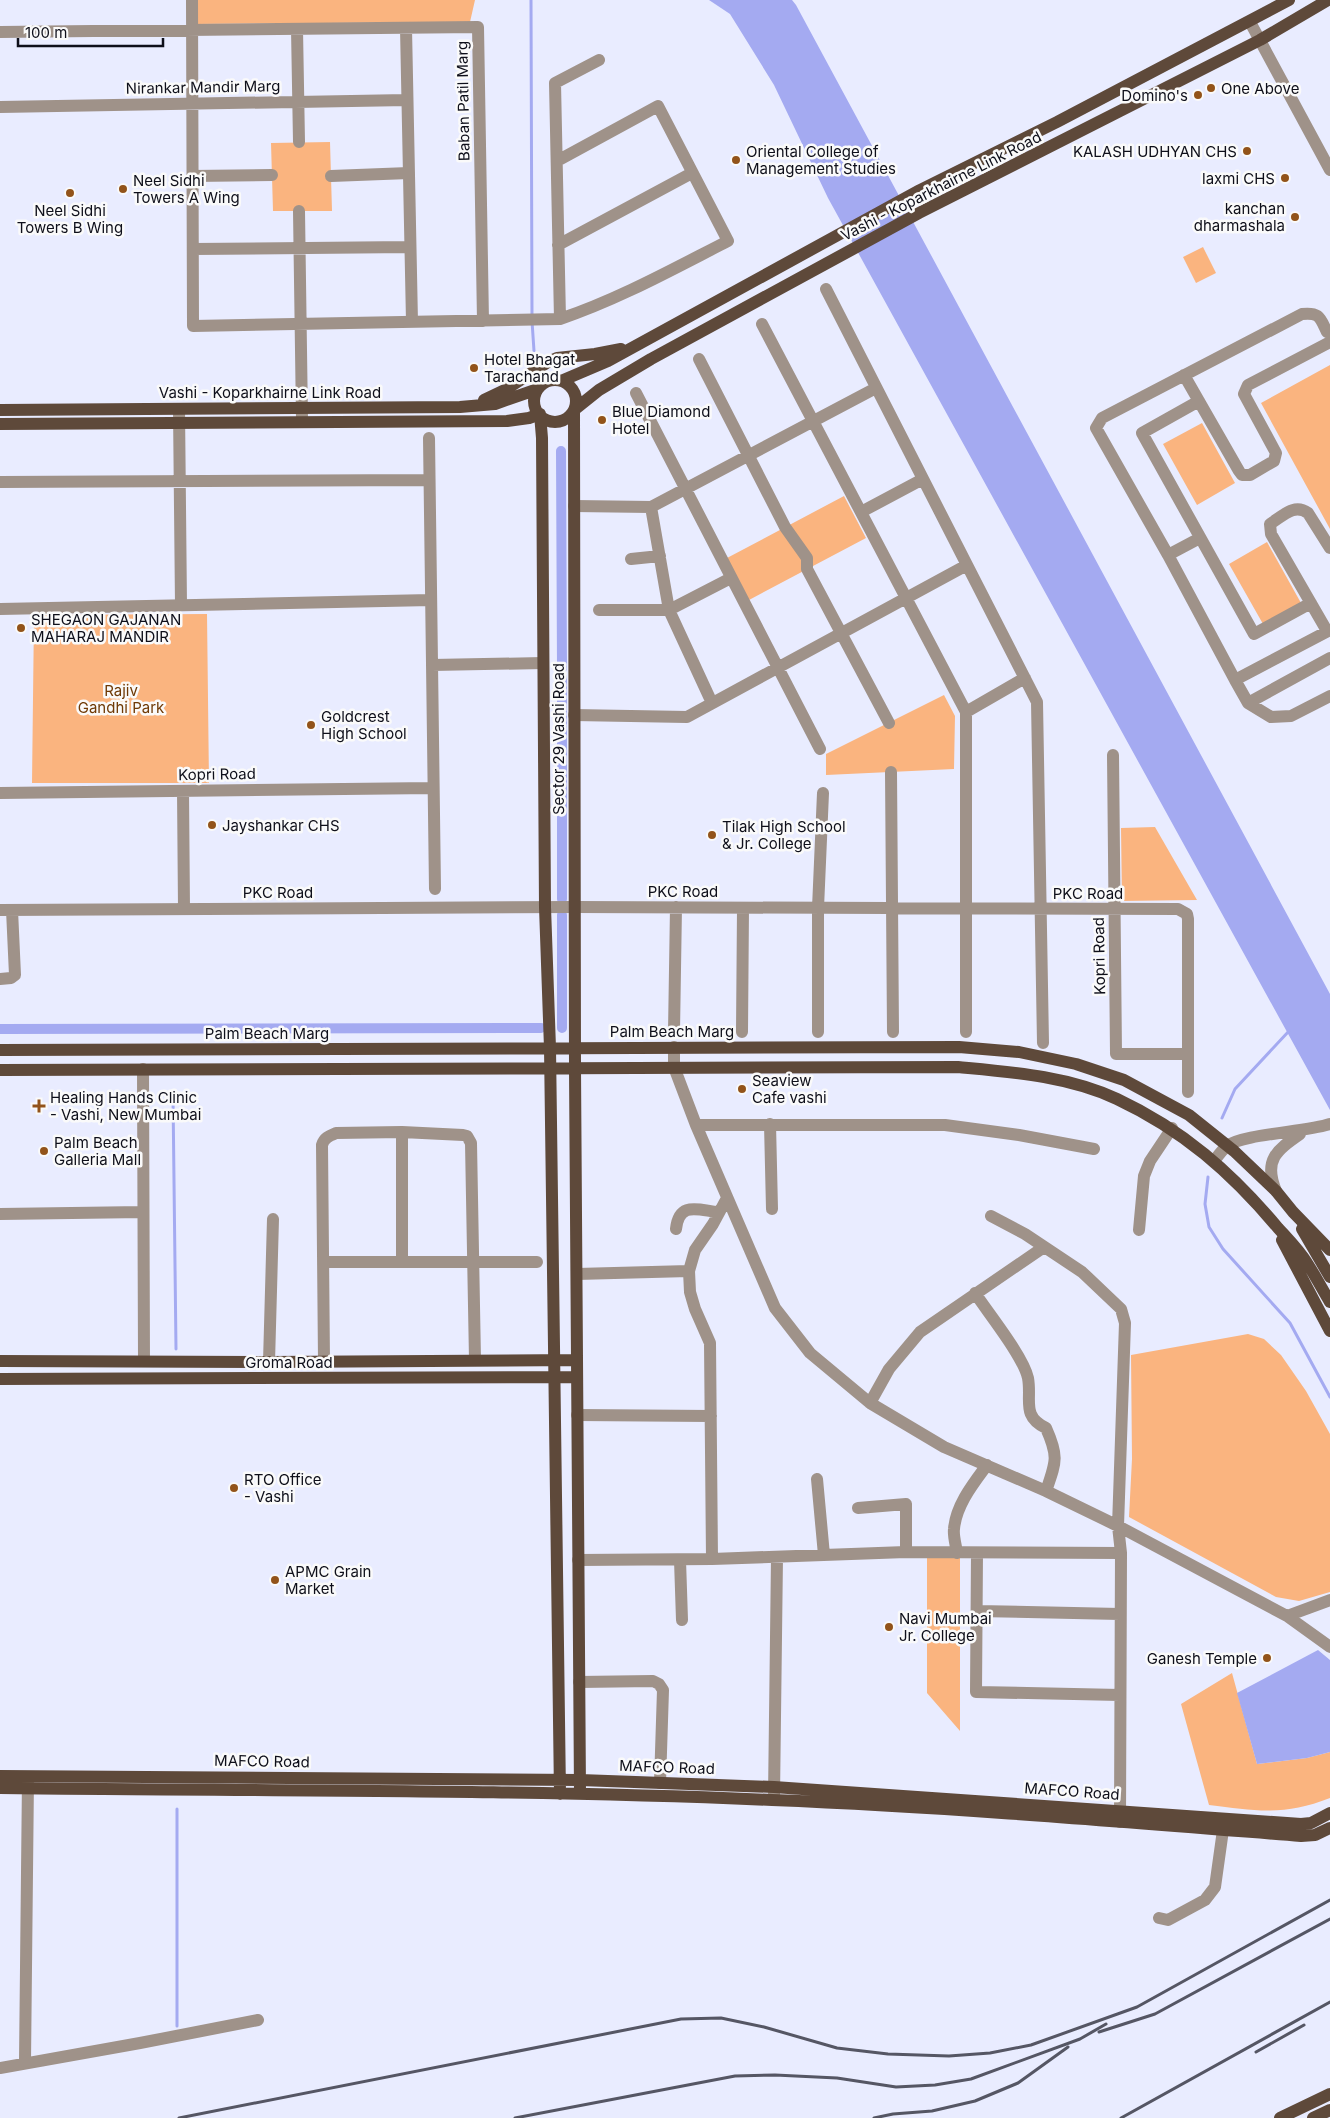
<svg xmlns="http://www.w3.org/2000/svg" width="1330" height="2118" viewBox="0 0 1330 2118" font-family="Inter,sans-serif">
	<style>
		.green { fill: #fab47f }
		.water { fill: #a4aaf1 }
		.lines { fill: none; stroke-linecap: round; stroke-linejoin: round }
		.stream { stroke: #a4aaf1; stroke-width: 3 }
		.canal { stroke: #a4aaf1; stroke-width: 10 }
		.minor { stroke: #9f9289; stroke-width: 12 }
		.major { stroke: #5e493a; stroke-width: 12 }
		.rail { stroke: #555664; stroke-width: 3 }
		.poi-dot { fill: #92531a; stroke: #fafafa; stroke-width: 2 }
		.labels { text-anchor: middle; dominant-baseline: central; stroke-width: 5; stroke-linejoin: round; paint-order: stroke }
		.street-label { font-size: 15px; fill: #0e0f1a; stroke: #fafafa }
		.poi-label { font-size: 15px; fill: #0e0f1a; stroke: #fafafa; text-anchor: start }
		.park-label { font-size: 15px; fill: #6f3a06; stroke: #fafafa }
	</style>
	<rect width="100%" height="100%" fill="#e9ecff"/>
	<path class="green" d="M197,0H475L470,22L197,24Z
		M330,142L332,211H273L271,143Z
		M1203,247L1216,273L1196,283L1183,257Z
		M1330,365V529L1261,403Z
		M1202,423L1235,483L1197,505L1163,444Z
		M844,496L866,538L749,600L727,558Z
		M1267,542L1301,603L1263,624L1229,564Z
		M207,614L209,783H32L34,615Z
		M944,695L955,716L954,769L826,775V754Z
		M1155,827L1197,900L1122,901L1121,828Z
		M1248,1334L1264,1339L1281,1355L1306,1391L1330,1434V1592L1299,1601L1276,1597L1129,1517L1132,1459L1131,1355Z
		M927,1558H960V1731L927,1693Z
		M1232,1673L1257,1764L1307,1758L1330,1752V1798C1285,1816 1256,1811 1209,1805L1181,1704Z"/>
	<path class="water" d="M709,0H792L796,5L1330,994V1110L828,198L774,85L730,14Z
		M1318,1650L1330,1660V1752L1307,1758L1257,1764L1237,1693Z"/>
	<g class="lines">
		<path class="stream" d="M531,0L532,315
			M532,321L534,351
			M173,1096L176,1349
			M1222,1118L1235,1089L1289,1031
			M1208,1177L1205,1204L1209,1227L1223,1249L1290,1323L1330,1397
			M177,2026V1809"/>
		<path class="canal" d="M561,451L562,668
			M562,678V899
			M562,915V1028
			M0,1029L541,1028"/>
		<path class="minor" d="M192,0L193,326L560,319C619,299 673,269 728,241L658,106L557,161
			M1250,22L1330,170
			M406,28L412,322
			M297,29L299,142
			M0,32L478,27L483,321
			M0,107L407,100
			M192,176L272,175
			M331,176L409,173
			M299,211L302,419
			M558,245L692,173
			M193,249L410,247
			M826,289L1037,702L1043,1043
			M560,319L555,83L599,60
			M762,324L966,712V1032
			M1330,333L1327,332C1320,318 1320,312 1302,314L1102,418L1096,428L1168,555L1235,680L1330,630
			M699,359L785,527L807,558V569L889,723
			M1184,375L1239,471L1242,475H1250L1274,461L1276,453L1244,394L1248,385L1330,342
			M636,393L820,749
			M1199,401L1142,433L1254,634L1311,603
			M179,409L181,605
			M429,438L435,889
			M0,482L429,480
			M574,506L651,507L876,388
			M651,507L669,610L712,703
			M861,512L923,479
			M1168,555L1200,538
			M631,559L660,556
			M0,609L431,600
			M599,610H669L731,578
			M1327,631L1271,534L1270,524C1283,516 1294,503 1308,513L1330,548
			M432,665L543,663
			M1235,680L1248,703L1271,717L1291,716L1330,696
			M1248,703L1330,658
			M966,712L1025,678
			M574,715L687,717L967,565
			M1113,755L1116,1054H1188
			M891,772L893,1032
			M183,791L184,909
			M0,793L433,788
			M0,910L575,907L1178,909L1187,914L1188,919V1092
			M0,979L11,978L15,975L12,910
			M674,1032L676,907
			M742,1032L743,908
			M818,1032V908L823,793
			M674,1047V1067L696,1125L775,1308L810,1353L870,1403L944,1447L1046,1491L1118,1526L1287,1616L1330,1600
			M143,1069L144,1361
			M770,1124L772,1209
			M696,1125H945L1019,1135L1094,1149
			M402,1132V1262
			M1214,1161C1218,1156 1222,1150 1227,1146C1242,1134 1307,1132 1330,1124
			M1276,1191C1263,1160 1277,1150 1300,1134
			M0,1214L143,1212
			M991,1216L1025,1234L1082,1272L1121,1309L1125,1323L1118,1526L1121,1553L1120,1822
			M676,1229C679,1201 698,1210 718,1212
			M1139,1230L1144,1176L1150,1161L1172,1128
			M324,1262H537
			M577,1274L689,1271
			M975,1293C989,1314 1023,1356 1028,1378C1032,1400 1021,1416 1046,1428C1059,1457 1056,1462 1046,1491
			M324,1361L322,1145C324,1138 329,1136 336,1133L402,1132L463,1135L467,1136L471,1143L475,1360
			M269,1362L273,1219
			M870,1403L889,1369L920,1332L1044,1247
			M577,1415L711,1416
			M817,1479L824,1555
			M858,1508L906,1504V1552
			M957,1553C956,1545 953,1536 954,1529C956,1505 973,1484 987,1465
			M977,1553L976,1692L1120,1695
			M712,1559L710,1343L695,1309L690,1292L689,1271L695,1250L713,1224L727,1198
			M578,1560L712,1559L906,1552L1121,1553
			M680,1560L682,1620
			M977,1611L1120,1614
			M1287,1616L1330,1647
			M579,1682L653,1681L659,1684L663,1690L660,1783
			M774,1797L777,1557
			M1159,1918L1168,1920L1205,1900L1215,1887L1223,1830
			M25,2062L28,1778
			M0,2068L140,2043L258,2020"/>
		<path class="major" d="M534 401a21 21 0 1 1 42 0a21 21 0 1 1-42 0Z
			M561,381L608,361L920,190L1057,122L1289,0
			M484,400L505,390L548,362L557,358L595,354L621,349
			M0,410L460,407L495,404L538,389
			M574,410L575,1069L580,1794
			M574,410L599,390L651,359L919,213L1260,40L1328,0
			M540,414L542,438L545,907L550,1048L560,1794
			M0,424L507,421L529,418L540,414
			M0,1050L959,1047L1019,1052L1076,1064L1124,1080L1189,1115L1234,1151L1276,1191L1293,1212L1330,1250
			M0,1070L958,1067C1011,1072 1068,1076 1117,1099C1183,1130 1231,1172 1278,1228C1288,1239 1299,1250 1307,1263C1315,1275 1322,1289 1330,1302
			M1302,1229L1330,1277
			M1282,1240L1330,1331
			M0,1361L269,1362L577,1360
			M0,1379L577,1377
			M0,1776L580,1780L774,1787L1301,1824L1311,1823L1330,1813
			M0,1788C257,1791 515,1789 772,1800C948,1807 1125,1822 1301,1836L1315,1835L1330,1828
			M1280,2118L1330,2094
			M1313,2118L1330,2110"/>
		<path class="rail" d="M1099,2032L1155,2014L1330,1919
			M1256,2052L1304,2025
			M179,2118L681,2019L721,2018L764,2027L837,2048L888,2054L949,2056L990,2053L1031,2045L1137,2007L1330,1900
			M515,2118L735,2076L775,2075L837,2078L896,2087L935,2085L971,2079L1080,2039L1106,2024
			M874,2118L893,2114L932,2111L975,2101L1018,2083L1068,2047
			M1121,2118L1330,2002"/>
	</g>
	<g class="poi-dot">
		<circle cx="1211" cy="88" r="5"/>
		<circle cx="1198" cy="95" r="5"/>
		<circle cx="1247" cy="151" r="5"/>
		<circle cx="736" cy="160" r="5"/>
		<circle cx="1285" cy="178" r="5"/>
		<circle cx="123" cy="189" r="5"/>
		<circle cx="70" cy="193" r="5"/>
		<circle cx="1295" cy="217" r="5"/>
		<circle cx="474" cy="368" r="5"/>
		<circle cx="602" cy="420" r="5"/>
		<circle cx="21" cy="628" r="5"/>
		<circle cx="311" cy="725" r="5"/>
		<circle cx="212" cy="825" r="5"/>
		<circle cx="712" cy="835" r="5"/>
		<circle cx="742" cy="1089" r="5"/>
		<path d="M36.5 1098.5h5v5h5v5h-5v5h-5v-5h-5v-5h5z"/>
		<circle cx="44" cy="1151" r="5"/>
		<circle cx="234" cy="1488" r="5"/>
		<circle cx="275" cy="1580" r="5"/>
		<circle cx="889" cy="1627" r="5"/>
		<circle cx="1267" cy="1658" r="5"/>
	</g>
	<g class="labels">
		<g class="street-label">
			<text transform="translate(203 87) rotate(-1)">Nirankar Mandir Marg</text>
			<text transform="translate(463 101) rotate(-91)">Baban Patil Marg</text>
			<text transform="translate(941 186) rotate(-27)">Vashi - Koparkhairne Link Road</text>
			<text x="270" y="392">Vashi - Koparkhairne Link Road</text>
			<text transform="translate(558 739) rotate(-90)">Sector 29 Vashi Road</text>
			<text transform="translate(217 774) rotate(-1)">Kopri Road</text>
			<text x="683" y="891">PKC Road</text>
			<text x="278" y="892">PKC Road</text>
			<text x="1088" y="893">PKC Road</text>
			<text transform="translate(1099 956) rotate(-91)">Kopri Road</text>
			<text x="672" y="1031">Palm Beach Marg</text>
			<text x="267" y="1033">Palm Beach Marg</text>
			<text x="289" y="1362">Groma Road</text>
			<text transform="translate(262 1761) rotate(1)">MAFCO Road</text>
			<text transform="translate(667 1767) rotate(2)">MAFCO Road</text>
			<text transform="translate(1072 1791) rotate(4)">MAFCO Road</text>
		</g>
		<g class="poi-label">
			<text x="1221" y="88">One Above</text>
			<text x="1188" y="95" text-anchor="end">Domino's</text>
			<text x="746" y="151">Oriental College of<tspan x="746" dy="17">Management Studies</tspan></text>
			<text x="1237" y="151" text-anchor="end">KALASH UDHYAN CHS</text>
			<text x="1275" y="178" text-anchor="end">laxmi CHS</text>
			<text x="133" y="180">Neel Sidhi<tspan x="133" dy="17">Towers A Wing</tspan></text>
			<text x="1285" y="208" text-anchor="end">kanchan<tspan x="1285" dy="17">dharmashala</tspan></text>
			<text x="70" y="210" text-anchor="middle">Neel Sidhi<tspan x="70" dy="17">Towers B Wing</tspan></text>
			<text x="484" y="359">Hotel Bhagat<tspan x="484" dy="17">Tarachand</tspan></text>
			<text x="612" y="411">Blue Diamond<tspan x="612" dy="17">Hotel</tspan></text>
			<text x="31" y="619">SHEGAON GAJANAN<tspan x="31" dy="17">MAHARAJ MANDIR</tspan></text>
			<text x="321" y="716">Goldcrest<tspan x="321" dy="17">High School</tspan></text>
			<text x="222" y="825">Jayshankar CHS</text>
			<text x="722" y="826">Tilak High School<tspan x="722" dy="17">&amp; Jr. College</tspan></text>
			<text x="752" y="1080">Seaview<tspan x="752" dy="17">Cafe vashi</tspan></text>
			<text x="50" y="1097">Healing Hands Clinic<tspan x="50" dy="17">- Vashi, New Mumbai</tspan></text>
			<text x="54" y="1142">Palm Beach<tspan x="54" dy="17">Galleria Mall</tspan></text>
			<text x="244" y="1479">RTO Office<tspan x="244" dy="17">- Vashi</tspan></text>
			<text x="285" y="1571">APMC Grain<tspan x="285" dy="17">Market</tspan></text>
			<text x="899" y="1618">Navi Mumbai<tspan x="899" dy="17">Jr. College</tspan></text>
			<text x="1257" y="1658" text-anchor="end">Ganesh Temple</text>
		</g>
		<g class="park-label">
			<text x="121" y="690">Rajiv<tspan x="121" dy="17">Gandhi Park</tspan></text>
		</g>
	</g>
	<path d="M18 38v8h145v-8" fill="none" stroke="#0e0f1a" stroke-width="2.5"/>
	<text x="25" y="38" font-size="15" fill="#0e0f1a" stroke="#fafafa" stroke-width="4" paint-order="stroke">100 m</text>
</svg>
